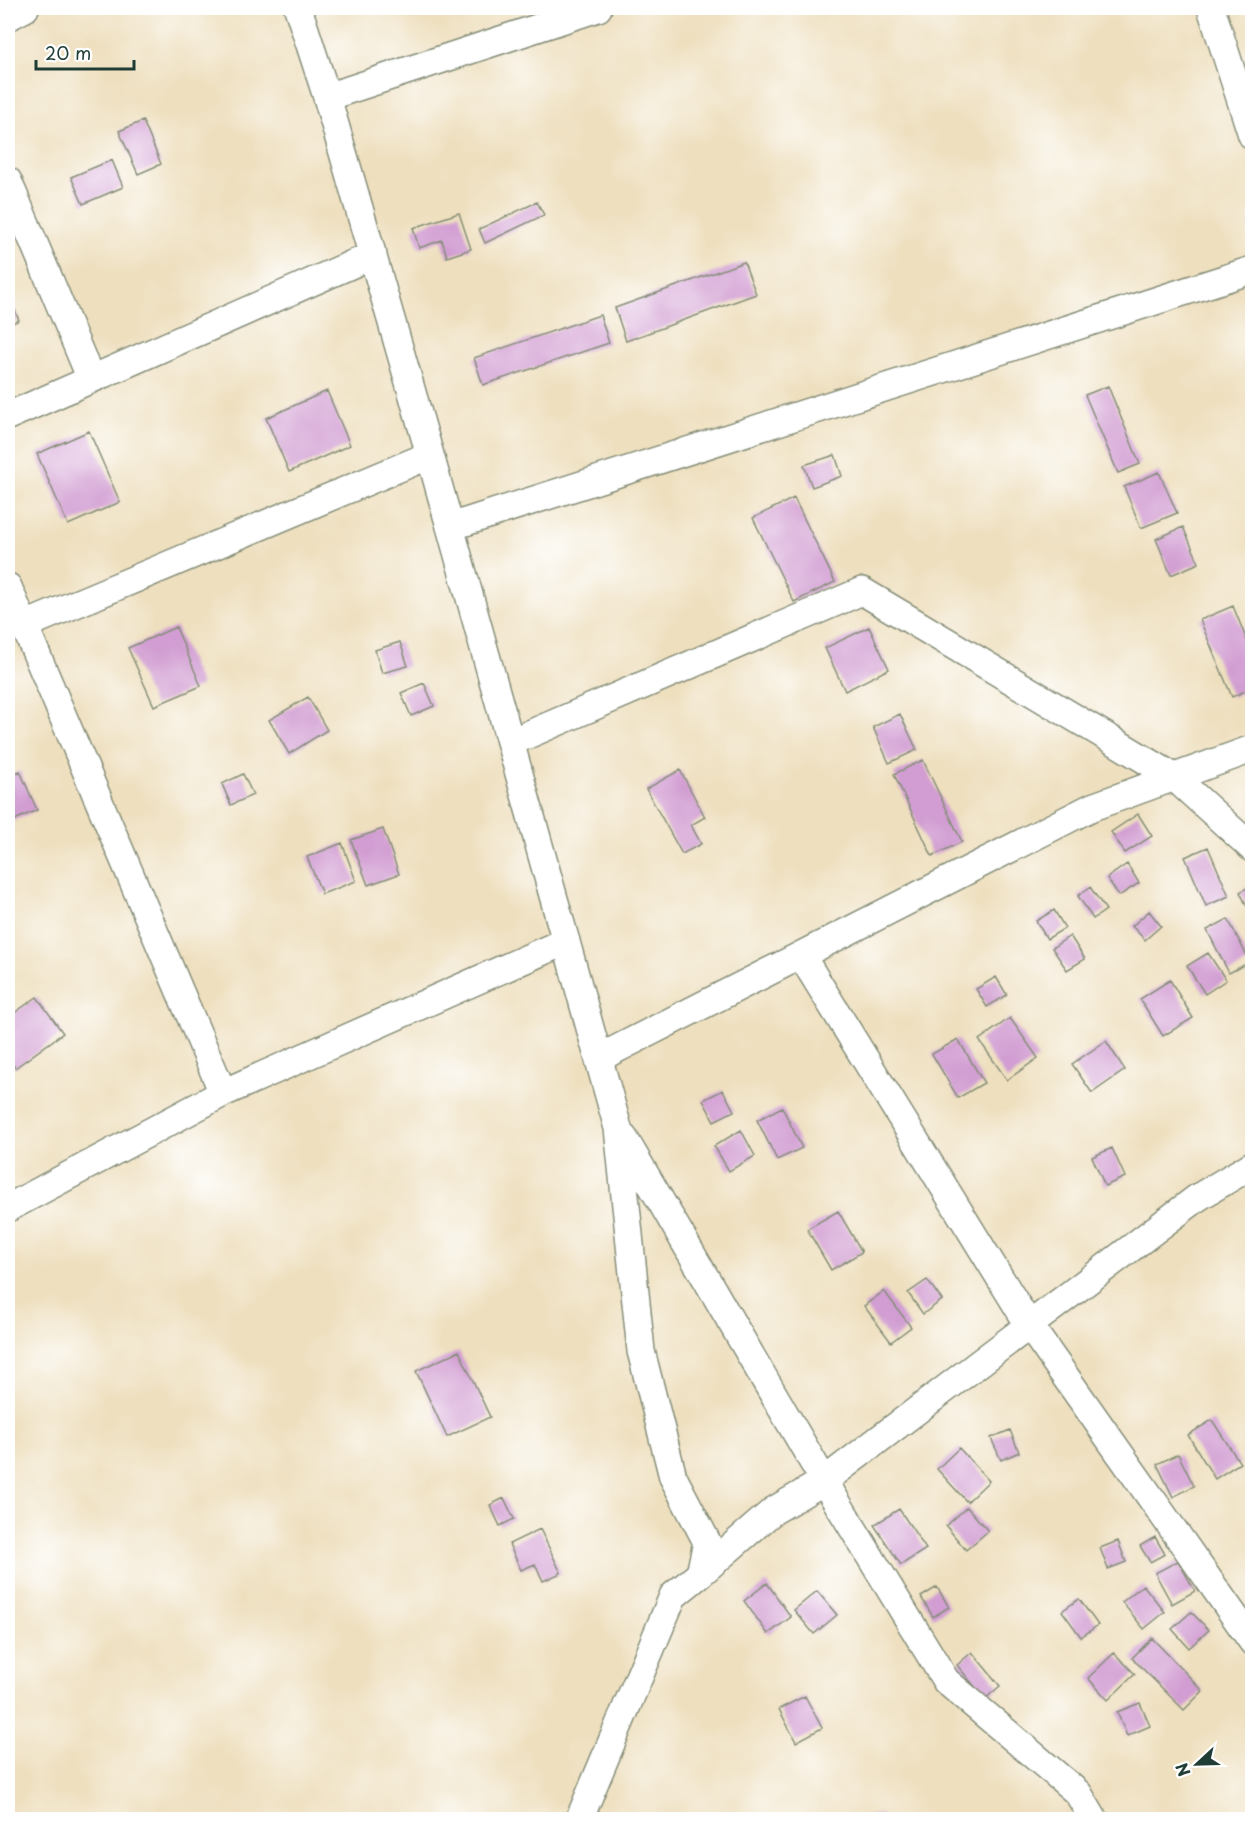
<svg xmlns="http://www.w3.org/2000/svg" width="1260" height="1827" viewBox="0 0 1260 1827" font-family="'Playpen Sans',sans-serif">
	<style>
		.building { fill: #d19dd2 }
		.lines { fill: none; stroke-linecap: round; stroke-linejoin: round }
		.street-casing { stroke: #868e79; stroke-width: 30 }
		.street { stroke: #fff; stroke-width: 27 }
	</style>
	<rect width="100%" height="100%" fill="#fff"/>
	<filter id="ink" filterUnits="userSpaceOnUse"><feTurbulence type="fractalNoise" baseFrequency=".0167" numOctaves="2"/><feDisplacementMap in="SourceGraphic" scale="12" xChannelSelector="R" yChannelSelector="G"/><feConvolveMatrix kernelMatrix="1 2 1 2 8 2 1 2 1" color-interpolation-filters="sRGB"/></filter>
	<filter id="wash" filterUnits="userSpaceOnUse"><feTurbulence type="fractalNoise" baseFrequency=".008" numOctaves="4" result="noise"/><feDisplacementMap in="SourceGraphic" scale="24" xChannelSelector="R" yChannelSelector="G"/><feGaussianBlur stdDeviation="1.35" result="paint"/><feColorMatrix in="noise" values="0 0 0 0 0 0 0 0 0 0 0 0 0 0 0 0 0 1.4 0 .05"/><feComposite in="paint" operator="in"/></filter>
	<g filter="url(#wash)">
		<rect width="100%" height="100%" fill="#eedfbe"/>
		<g id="blocks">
			<path class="building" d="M143,121L161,164L138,174L119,131Z
				M112,160L123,187L83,204L71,177Z
				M537,202L544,215L485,243L479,229Z
				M459,213L471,249L447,257L442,240L419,248L413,228Z
				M744,262L756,294L626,341L615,308Z
				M8,294L19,320L8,325Z
				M600,315L609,343L483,385L474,358Z
				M1108,386L1140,464L1118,473L1085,395Z
				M327,391L350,445L289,472L266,418Z
				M89,431L120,502L68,525L37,454Z
				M835,455L842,476L812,487L804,465Z
				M1159,472L1177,513L1141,528L1124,487Z
				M794,498L835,582L794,602L753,518Z
				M1183,527L1199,563L1171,575L1156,539Z
				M1233,606L1252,653V688L1232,697L1200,620Z
				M176,627L201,686L154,706L128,648Z
				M869,627L889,669L845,691L825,648Z
				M400,642L408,666L382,673L375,650Z
				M424,683L434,706L411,716L401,693Z
				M308,697L327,730L289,754L269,720Z
				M900,714L917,750L889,763L873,727Z
				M923,760L962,842L932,856L894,774Z
				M680,770L705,817L691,825L701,844L682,854L646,789Z
				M20,771L37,810L8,823V776Z
				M243,774L253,795L231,805L222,784Z
				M1138,814L1152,836L1125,853L1111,832Z
				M383,829L399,874L368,885L351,840Z
				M342,843L356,881L322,894L307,857Z
				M1208,847L1229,896L1206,906L1185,857Z
				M1127,864L1139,883L1119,896L1107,878Z
				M1252,885V917L1240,892Z
				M1090,887L1106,910L1093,919L1078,896Z
				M1054,910L1065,928L1047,939L1036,921Z
				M1149,911L1161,926L1145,940L1132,926Z
				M1228,919L1250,962L1229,973L1207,930Z
				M1070,936L1085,959L1067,970L1052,948Z
				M1208,953L1226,980L1205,994L1187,966Z
				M996,977L1007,995L987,1007L976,989Z
				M1170,980L1193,1018L1163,1036L1140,999Z
				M37,997L63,1033L15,1068L8,1058V1013L10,1016Z
				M1010,1018L1038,1058L1007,1080L979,1040Z
				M958,1039L984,1083L958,1098L932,1054Z
				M1106,1041L1125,1070L1092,1093L1072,1064Z
				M723,1090L734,1111L714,1121L703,1100Z
				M782,1107L802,1148L777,1160L757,1120Z
				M741,1130L755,1156L729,1171L714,1146Z
				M1112,1148L1125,1177L1105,1186L1092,1157Z
				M838,1211L862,1252L831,1270L807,1229Z
				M927,1280L942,1300L923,1314L908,1293Z
				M884,1291L911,1327L891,1342L864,1306Z
				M459,1351L490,1417L447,1437L416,1371Z
				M1212,1420L1240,1463L1215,1479L1188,1435Z
				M1010,1430L1019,1452L1001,1460L991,1438Z
				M959,1448L989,1481L967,1502L937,1469Z
				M1178,1454L1194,1486L1173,1497L1157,1464Z
				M504,1498L514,1519L500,1526L490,1505Z
				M967,1507L988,1531L966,1550L946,1526Z
				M899,1509L926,1549L901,1565L874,1525Z
				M540,1529L561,1573L543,1581L535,1564L521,1570L509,1544Z
				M1155,1537L1165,1554L1150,1562L1140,1546Z
				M1118,1541L1126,1562L1108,1569L1100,1548Z
				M1178,1561L1195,1591L1172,1604L1155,1573Z
				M767,1583L791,1617L768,1634L744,1601Z
				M1143,1585L1165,1612L1144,1629L1122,1602Z
				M937,1587L949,1607L933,1617L921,1597Z
				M817,1591L837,1615L814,1634L794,1610Z
				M1079,1599L1098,1625L1081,1637L1062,1611Z
				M1191,1612L1209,1630L1189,1648L1172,1629Z
				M1152,1638L1203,1691L1184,1710L1132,1658Z
				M972,1652L1000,1686L985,1699L957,1665Z
				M1114,1653L1135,1674L1108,1700L1088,1678Z
				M805,1696L822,1728L796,1742L779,1709Z
				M1140,1703L1150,1726L1127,1736L1117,1712Z
				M881,1813L883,1820H860V1819Z"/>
		</g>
	</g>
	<g filter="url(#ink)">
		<use href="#blocks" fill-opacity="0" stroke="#868e79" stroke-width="1.5"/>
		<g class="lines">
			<g class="street-casing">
				<path id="street" d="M298,8L327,97L430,455L618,1128L641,1351L673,1477L707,1542L700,1574L673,1596L579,1820
					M1211,8L1252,135
					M8,17L25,8
					M327,97L598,8
					M8,181L91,379
					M8,416L373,255
					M450,527L1252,270
					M8,587L223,1093
					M23,626L430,455
					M511,742L862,591L1174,777L1252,848
					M801,955L1029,1325L1252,1641
					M599,1058L1092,807L1252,749
					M624,1138L824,1481L946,1681L1078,1793L1094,1820
					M8,1208L223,1093L566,941
					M700,1574L773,1511L824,1481L1197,1198L1252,1165"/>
			</g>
			<use href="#street" class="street"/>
		</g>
	</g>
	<rect width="1260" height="1827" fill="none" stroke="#fff" stroke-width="30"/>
	<g transform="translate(1197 1764) rotate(248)" stroke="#ffffff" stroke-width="4.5" paint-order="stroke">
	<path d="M0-4.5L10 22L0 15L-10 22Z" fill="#1f3d34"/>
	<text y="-9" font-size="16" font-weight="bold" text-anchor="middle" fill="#1f3d34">N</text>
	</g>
	<path d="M36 60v9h98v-9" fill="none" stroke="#1f3d34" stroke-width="3"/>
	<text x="45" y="60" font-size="18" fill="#1f3d34" stroke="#ffffff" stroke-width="4.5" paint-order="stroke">20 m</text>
</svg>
